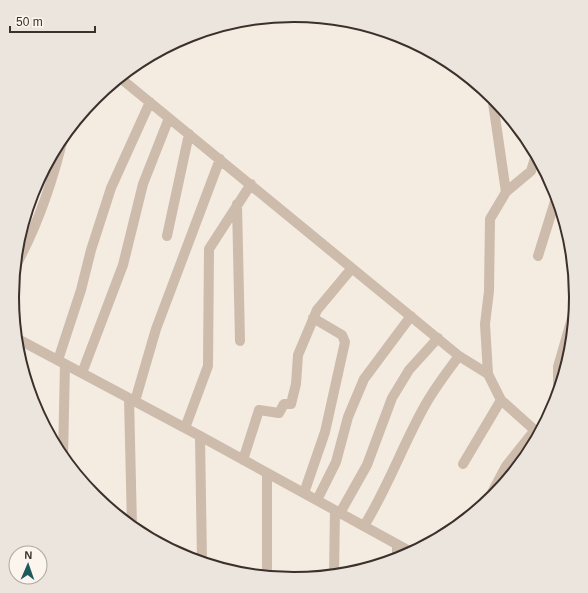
<svg xmlns="http://www.w3.org/2000/svg" width="588" height="593" viewBox="0 0 588 593" font-family="Helvetica,sans-serif">
	<style>
		.lines { fill: none; stroke-linecap: round; stroke-linejoin: round }
		.minor { stroke: #cdbbac; stroke-width: 10 }
		.rim { fill: none; stroke: #3b302b; stroke-width: 2 }
	</style>
	<rect width="100%" height="100%" fill="#f4ebe1"/>
	<g class="lines">
		<path class="minor" d="M119,77L459,356L488,374
			M492,96L506,192L490,219L489,291L485,324L488,374L501,400L539,434
			M506,192L531,171L536,155
			M237,204L240,341
			M167,236L189,134
			M538,256L557,195
			M15,267C38,225 53,181 64,134
			M16,338L200,436L411,552
			M58,360L81,290L91,250L111,188L150,102
			M82,373L123,265L143,184L169,118
			M558,394V367L575,308
			M129,398L132,527
			M135,401L156,329L220,159
			M185,428L208,366L209,249L251,184
			M200,436L202,562
			M63,457L65,364
			M243,460L259,410L279,413L284,404H291L296,384L298,355L317,310L352,268
			M463,464L501,400
			M304,493L325,432L345,342L342,335L313,318
			M317,500L336,462L348,417L364,379L411,316
			M488,500L506,466L534,431
			M340,513L367,465L392,398L409,370L438,338
			M364,526C387,489 402,447 423,409C433,390 446,373 459,356
			M397,558V545
			M334,575L335,510
			M267,576V473"/>
	</g>
	<path d="M0 0H588V593H0ZM19 297a275 275 0 1 1 550 0a275 275 0 1 1-550 0Z" fill="#ece5de" fill-rule="evenodd"/>
	<path class="rim" d="M19 297a275 275 0 1 1 550 0a275 275 0 1 1-550 0Z"/>
	<g transform="translate(28 565) rotate(2)"><circle r="19" fill="#fbf5ee" stroke="#aea6a0"/>
	<path d="M0-3L7 15L0 10L-7 15Z" fill="#1f5a5e"/>
	<text y="-6" font-size="11" font-weight="bold" text-anchor="middle" fill="#3b302b">N</text>
	</g>
	<path d="M10 26v6h85v-6" fill="none" stroke="#3b302b" stroke-width="2"/>
	<text x="16" y="26" font-size="12" fill="#3b302b" stroke="#fbf5ee" stroke-width="3" paint-order="stroke">50 m</text>
</svg>
